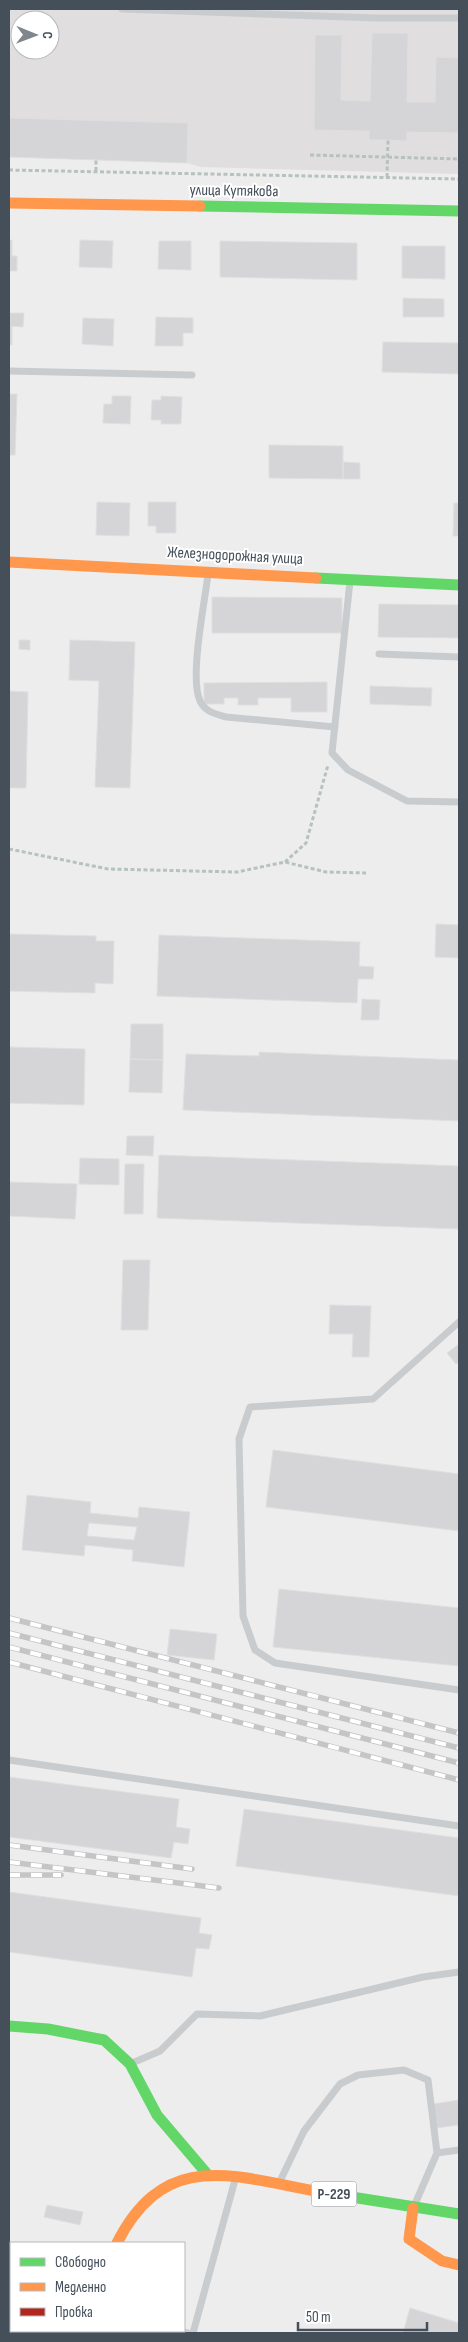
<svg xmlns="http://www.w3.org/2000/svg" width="468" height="2342" viewBox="0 0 468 2342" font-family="'Sofia Sans Condensed',sans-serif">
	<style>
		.education { fill: #e0dedf; fill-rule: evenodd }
		.building { fill: #d5d5d7; stroke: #dfdfe0; fill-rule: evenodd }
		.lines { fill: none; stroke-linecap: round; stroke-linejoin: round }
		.path { stroke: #b6c2bf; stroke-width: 3; stroke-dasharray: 4 2.5; stroke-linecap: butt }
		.lane { stroke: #c9ccce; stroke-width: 7 }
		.fast { stroke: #63d668; stroke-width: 11 }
		.slow { stroke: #ff974d; stroke-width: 11 }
		.jam { stroke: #b3261e; stroke-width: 11 }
		.rail-casing { stroke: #c4c5c7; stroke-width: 5.5 }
		.rail { stroke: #fff; stroke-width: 4; stroke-dasharray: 11; stroke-linecap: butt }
		.labels { text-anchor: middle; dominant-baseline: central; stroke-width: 4; stroke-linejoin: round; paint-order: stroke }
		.shield { fill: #fff; stroke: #7d848c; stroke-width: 1 }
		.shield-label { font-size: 15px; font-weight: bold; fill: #454f5a }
		.street-label { font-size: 16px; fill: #454f5a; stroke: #fff }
	</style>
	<rect width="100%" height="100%" fill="#eeeded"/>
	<path class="education" d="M9,9H459V174L201,167L187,163L9,157ZM20,20H50V50H20Z"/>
	<path class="building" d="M372,33H408L407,102H435L436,57L459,58V133L407,132V141L388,140H369V131L314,130L315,35H342L341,100L370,101Z
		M9,118L188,123L187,163L9,157Z
		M9,240H12V256H17V271H9Z
		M80,240L113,241L112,268L79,267Z
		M159,241H191V270L158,269Z
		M220,241L357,243V280L220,277Z
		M402,246H445V279L402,278Z
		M403,298L444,299V317H403Z
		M9,313H24L23,327L12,326V345H9Z
		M156,317L193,318V333H183V346H155Z
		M83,318L114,319L113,346L82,344Z
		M383,342L459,343V374L382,372Z
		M9,394H17L15,455H9Z
		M112,396H131L130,424L103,423L104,404H112Z
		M161,396L182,397L181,424H161V420H151L152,400H161Z
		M269,445L343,446V479L269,478Z
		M343,462L360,463V479H343Z
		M97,502L130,503L129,536L96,535Z
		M148,502H176V533H156V526H148Z
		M454,503H459V536H453Z
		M212,597L342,598V633H212Z
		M379,604L459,605V638L378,637Z
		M19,640H30V650L19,649Z
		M70,640L135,642L130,788L95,787L99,681L69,680Z
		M327,682V712H291V698H258V705H238V698H224V704H204V683Z
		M370,686L432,688L431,706L370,704Z
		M9,691L28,692L26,788H9Z
		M436,924L459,925V958L435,957Z
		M9,934L96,936V941H114L113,984L95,983V993L9,991Z
		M159,935L360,942L359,966L374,967L373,979H358L357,1003L157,996Z
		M362,999L380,1000L379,1020H361Z
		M131,1024H163V1060L130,1059Z
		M9,1047L85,1049L84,1105L9,1103Z
		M259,1052L459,1060V1121L183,1110L186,1054L259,1056Z
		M130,1059L163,1060L162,1093L129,1092Z
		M127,1136H154L153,1156L126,1155Z
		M159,1155L459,1166V1229L157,1218Z
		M80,1158L119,1159V1185L79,1184Z
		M125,1164H144L143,1214H124Z
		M9,1182L77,1184L75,1219L9,1216Z
		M123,1260H150L148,1330H121Z
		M330,1305L371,1306L369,1357H352L353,1334H329Z
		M459,1344V1362L456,1364L447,1353Z
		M273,1450L459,1474V1531L266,1507Z
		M27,1495L91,1502L90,1513L138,1518L139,1507L190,1512L184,1567L132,1561L133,1550L85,1545L84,1556L22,1550ZM89,1523L137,1527L134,1540L87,1536Z
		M279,1589L459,1608V1666L273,1647Z
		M170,1629L217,1634L214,1660L167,1655Z
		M9,1777L179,1799L176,1827L190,1829L188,1844L174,1842L171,1858L9,1837Z
		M244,1809L459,1838V1896L236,1866Z
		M9,1892L201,1918L199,1933L212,1935L209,1949L196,1948L192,1977L9,1952Z
		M459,2100V2125L436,2128L433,2104Z
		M47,2205L83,2212L80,2225L44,2217Z
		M410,2308L459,2323V2333H403Z"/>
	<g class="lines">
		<path class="path" d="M310,155L459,159
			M9,170L459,179
			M96,171V160
			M387,177L388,140
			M9,849L108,869L237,872L285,862L326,872L366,873
			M285,862L306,843L328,765"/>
		<path class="lane" d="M122,9L376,18H459
			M9,371L192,375
			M208,574C205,602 189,677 200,701C205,712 216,714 226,717L335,727
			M350,581L332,753L348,770L407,801L459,802
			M379,654L459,657
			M459,1322L373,1399L250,1407L239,1439L243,1616L255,1650L275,1663L459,1690
			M9,1760L459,1826
			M130,2064L160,2051L197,2014L260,2016L423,1977L459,1972
			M437,2153L459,2150
			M281,2179L304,2131L340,2084L358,2075L404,2070L428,2080L437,2153L415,2204
			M179,2331L188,2333
			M193,2333L235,2180"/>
		<path class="fast" d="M200,206L459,211
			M316,578L459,585
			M9,2026L48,2029L104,2040L130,2064L157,2115L208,2175
			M320,2192L459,2214"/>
		<path class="slow" d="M9,203L200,206
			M9,562L316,578
			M413,2208L409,2239L442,2261L459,2265
			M117,2243C166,2147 235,2177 320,2192"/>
		<path class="jam" d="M86,2331V2333"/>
		<g class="rail-casing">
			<path id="rail" d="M9,1618L459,1733
				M9,1633L459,1748
				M9,1647L459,1763
				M9,1662L459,1780
				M9,1845L192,1869
				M9,1862L219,1888
				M9,1875H61"/>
		</g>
		<use href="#rail" class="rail"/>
	</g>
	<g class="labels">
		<rect class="shield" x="311.5" y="2181.5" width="45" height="25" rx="4"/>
		<g class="shield-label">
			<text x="334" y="2194">Р-229</text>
		</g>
		<g class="street-label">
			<text transform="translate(234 191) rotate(1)">улица Кутякова</text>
			<text transform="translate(235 556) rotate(3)">Железнодорожная улица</text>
		</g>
	</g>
	<rect width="468" height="2342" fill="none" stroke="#454f5a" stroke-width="20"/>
	<rect x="10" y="2242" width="175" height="90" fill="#ffffff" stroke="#b5b9bd"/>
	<rect x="20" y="2258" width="25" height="8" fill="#63d668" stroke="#b5b9bd"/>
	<text x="55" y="2267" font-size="15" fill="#454f5a">Свободно</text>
	<rect x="20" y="2283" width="25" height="8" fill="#ff974d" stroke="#b5b9bd"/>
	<text x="55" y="2292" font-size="15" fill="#454f5a">Медленно</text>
	<rect x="20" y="2308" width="25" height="8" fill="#b3261e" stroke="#b5b9bd"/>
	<text x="55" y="2317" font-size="15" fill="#454f5a">Пробка</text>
	<g transform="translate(35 35) rotate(91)"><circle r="24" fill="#ffffff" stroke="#b5b9bd"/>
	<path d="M0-4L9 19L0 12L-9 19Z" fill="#80868d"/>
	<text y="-8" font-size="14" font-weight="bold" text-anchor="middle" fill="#454f5a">С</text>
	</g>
	<path d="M298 2322v8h129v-8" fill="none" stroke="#454f5a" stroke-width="2.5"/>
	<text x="306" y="2322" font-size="15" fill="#454f5a" stroke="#ffffff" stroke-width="4" paint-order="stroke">50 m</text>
</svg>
